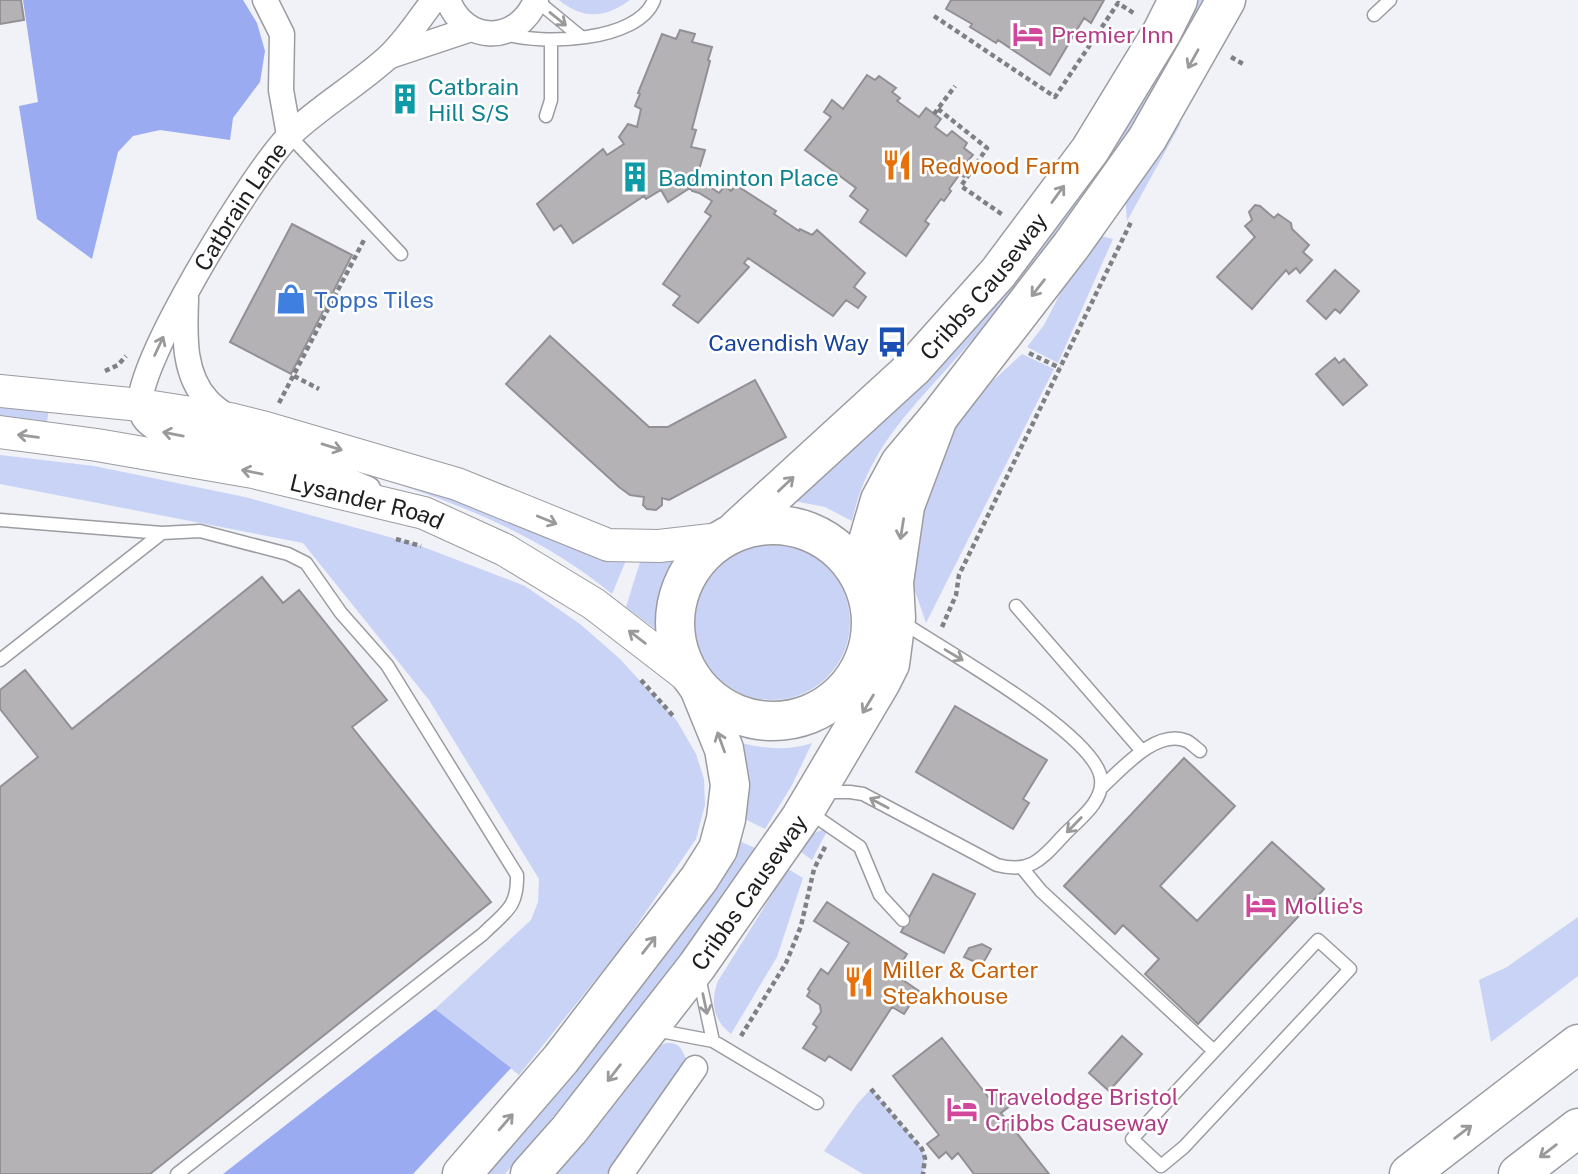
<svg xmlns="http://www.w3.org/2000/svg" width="1578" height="1174" viewBox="0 0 1578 1174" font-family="'Public Sans',sans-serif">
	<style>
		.green { fill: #c9d3f5 }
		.forest { fill: #9aabf2 }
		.building { fill: #b5b2b6; stroke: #939095; stroke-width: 2 }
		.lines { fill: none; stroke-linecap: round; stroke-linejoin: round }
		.service-casing { stroke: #9b9ca1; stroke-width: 15 }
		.minor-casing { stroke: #9b9ca1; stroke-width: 27 }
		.tertiary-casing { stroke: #9b9ca1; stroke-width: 34 }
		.primary-casing { stroke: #9b9ca1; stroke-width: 41 }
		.motorway-casing { stroke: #9b9ca1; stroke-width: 41 }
		.path { stroke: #7f8083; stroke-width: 4.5; stroke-dasharray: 5 3.5; stroke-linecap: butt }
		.service { stroke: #fff; stroke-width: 12 }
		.minor { stroke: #fff; stroke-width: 24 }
		.tertiary { stroke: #fff; stroke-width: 32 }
		.primary { stroke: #fff; stroke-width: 38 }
		.motorway { stroke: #fff; stroke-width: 38 }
		.oneway { stroke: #9a9a9b }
		.labels { text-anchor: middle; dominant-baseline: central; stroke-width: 5; stroke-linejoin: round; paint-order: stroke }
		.hotel-label { font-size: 23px; fill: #b23c85; stroke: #fff; text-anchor: start }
		.culture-label { font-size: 23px; fill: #0d838f; stroke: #fff; text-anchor: start }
		.food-label { font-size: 23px; fill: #c56008; stroke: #fff; text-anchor: start }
		.street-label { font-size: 23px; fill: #1e1e20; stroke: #fff }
		.shop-label { font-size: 23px; fill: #366cbe; stroke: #fff; text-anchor: start }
		.transit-label { font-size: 23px; fill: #164399; stroke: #fff; text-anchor: end }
	</style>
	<rect width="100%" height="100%" fill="#f0f2f7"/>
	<path class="green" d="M559,0H630C606,18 583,20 559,0Z
		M1191,0H1204C1164,77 1115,162 1062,231C1030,274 995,314 960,354C912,409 868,447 852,521L825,507L789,500L820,473Z
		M1181,123L1127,221L1125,193L1165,129Z
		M1101,236L1113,239L1058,363L1027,347L1044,325L1084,247Z
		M1022,354L1054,369L926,623L914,588L910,554L912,520L954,423L984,389Z
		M0,403L49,408L47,422L0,416Z
		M181,424L405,478L627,558L612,594C490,494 329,465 181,424Z
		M0,455L94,466L245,497L418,545L525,586L580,624L620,659L677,721L696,754L704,779L705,805L696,839L621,948L519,1075L435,1009L531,920L538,902L539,879L429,700L303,543L0,484Z
		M694 622a78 78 0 1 1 156 0a78 78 0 1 1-156 0Z
		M678,556L665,592L658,631L626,607L641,559Z
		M741,743C765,749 788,751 812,743L792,785L765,829L741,817Z
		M828,829L812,860L801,852C807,839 812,831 828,829Z
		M735,839L755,848C730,896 697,937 664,980C613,1046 559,1110 505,1174H478Z
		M788,869L803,878L777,957L731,1034C713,1020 710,1002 718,981Z
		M1578,917V976L1491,1042L1479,980L1507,967Z
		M666,1043C679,1042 681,1047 686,1059L607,1174H545L654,1048Z
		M871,1089L922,1149L925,1158L923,1174H863L824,1151L858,1103Z"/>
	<path class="forest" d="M23,0H243L257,23L265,51L260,82L233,118L230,140L160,130L133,136L118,152L92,259L37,219L19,106L38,102Z
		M435,1009L511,1068L413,1174H223Z"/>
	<path class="building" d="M0,0H21L24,20L0,24Z
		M951,0H1104L1091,23L1084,18L1050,75L998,40L996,43L970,27L972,24L946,9Z
		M680,30L695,34L692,42L712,47L708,60L710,61L692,129L696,130L691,147L705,150L697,176L702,177L706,184L719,193L725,186L731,191L736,185L776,211L774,214L799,231L800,229L812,235L817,230L865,273L854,287L866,297L858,308L846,300L833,316L748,258L744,263L749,267L698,323L673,305L680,296L663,284L711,216L705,212L712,201L699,193L692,191L690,188L668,202L661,190L646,199L644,196L573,243L561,225L554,230L537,204L603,149L607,155L624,144L619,137L628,124L637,127L641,109L635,106L640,94L638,93L662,34L676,39Z
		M867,75L875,80L879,76L896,88L892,92L900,98L897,101L919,117L926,108L941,119L935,127L947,136L952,131L967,143L964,148L973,155L966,163L971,167L964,177L960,174L949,189L951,191L944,201L941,199L925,221L929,224L906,256L860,222L868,210L850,196L856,188L805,150L831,117L824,112L832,100L843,109Z
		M407,88L415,102L403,110L394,96Z
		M1255,205L1260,206L1274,218L1278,214L1291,223L1292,229L1309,245L1303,252L1312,260L1300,273L1296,268L1289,274L1286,270L1252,309L1217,277L1255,237L1245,226L1252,220L1249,212Z
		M292,224L352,255L291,374L230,342Z
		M1335,270L1359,291L1340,313L1335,309L1326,319L1307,301Z
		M550,336L649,427H668L755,380L786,437L669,500L662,498V505L656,510L647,509L643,505L644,497L630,495L619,487L506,384Z
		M1335,358L1339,363L1344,359L1367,385L1343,405L1316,374Z
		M262,577L283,603L299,590L387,700L352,727L491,902L150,1174H0V787L38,757L0,709V690L25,670L72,729Z
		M955,706L1047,760L1023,799L1029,803L1013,829L916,772Z
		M1184,758L1235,806L1160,886L1197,921L1272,842L1324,889L1198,1024L1145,974L1159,959L1123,925L1115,934L1064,886Z
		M933,874L975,894L944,953L901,932Z
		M827,902L907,954L894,974L919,991L904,1014L892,1007L851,1070L829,1056L825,1061L803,1048L817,1027L813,1024L821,1012L820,1005L807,996L810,991L808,989L821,969L828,974L849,943L814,921Z
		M982,944L991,949L982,965L964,957L969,948Z
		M1122,1036L1142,1054L1109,1091L1089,1073Z
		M942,1038L989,1098L999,1091L1011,1105L1001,1113L1049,1174H974L958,1153L952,1159L946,1152L939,1158L927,1144L939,1135L893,1076Z"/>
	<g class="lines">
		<g class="service-casing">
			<path id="service" d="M536,0L581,37
				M1374,15L1390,0
				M505,34C542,45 638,42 654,0
				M546,116L551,100V41
				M289,135L401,254
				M0,520L162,533
				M1016,606L1142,751
				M0,660L162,533L200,531L288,554L306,563L341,613L387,665L517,875C518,908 505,912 483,934L177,1174
				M1101,788C1121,770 1156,728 1187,741C1191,743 1196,748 1200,751
				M824,792H850L863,794L997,865C1032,874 1042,858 1064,835C1078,820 1104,802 1101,779C1097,735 941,648 902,622
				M809,812L860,847L880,895L903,920
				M1023,869L1041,891L1214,1051
				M1318,940L1350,969L1184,1147L1161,1166L1132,1139Z
				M699,977L713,1041
				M655,1030L713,1041L817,1103"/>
		</g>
		<g class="minor-casing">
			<g id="minor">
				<path d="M265,0L282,34L281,90L289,135"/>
				<path d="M448,0C465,45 518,44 536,0"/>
				<path d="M390,56L471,29"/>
				<path d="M186,299C185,333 182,374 208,401C214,408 223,413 230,419"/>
				<path id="s1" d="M368,489L294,457L159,431C149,424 142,420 140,407C136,362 256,167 291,134C321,106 357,85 387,58C405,42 419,19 434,0"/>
				<path d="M621,1174L695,1068"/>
			</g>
		</g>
		<g class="tertiary-casing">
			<g id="tertiary">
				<path d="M0,391L140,405L230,419L266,428L457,484L608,545L659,546L720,539"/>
				<path id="s2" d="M0,432L97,445L253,472L424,513L505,550L594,604L691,679"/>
			</g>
		</g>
		<g class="primary-casing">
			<g id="primary">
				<circle cx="773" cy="623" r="98"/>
				<path id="s3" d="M736,530L913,368L998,273L1090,150L1162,32L1178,0"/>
				<path d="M859,572L880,500L900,463L938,418L1071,246L1147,139L1226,0"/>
				<path d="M462,1174L561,1059L699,879L718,849L726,819L730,785L724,749L700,690"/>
				<path id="s4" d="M530,1174L569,1130L697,966L801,817L881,682L890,664L896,618L894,582L905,506L938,418"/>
			</g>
		</g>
		<g class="motorway-casing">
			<path id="motorway" d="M1409,1174L1578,1044
				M1518,1174L1578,1128"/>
		</g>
		<path class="path" d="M934,16L1055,97L1118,3L1135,14
			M1231,57L1245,65
			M938,109L987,148L961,186L1003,215
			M934,114L955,86
			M1029,353L1060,368
			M105,371L118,365L126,356
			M294,376L319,389
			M279,403L364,240
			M396,539L421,546
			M942,627L956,595L959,575L1132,220
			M641,680L675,718
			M741,1036L786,963L801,926L814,869L826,845
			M871,1089L922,1149L925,1158L923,1174"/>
		<use href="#service" class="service"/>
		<use href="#minor" class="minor"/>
		<use href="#tertiary" class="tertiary"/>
		<use href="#primary" class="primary"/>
		<use href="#motorway" class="motorway"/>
	</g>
	<defs><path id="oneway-shaft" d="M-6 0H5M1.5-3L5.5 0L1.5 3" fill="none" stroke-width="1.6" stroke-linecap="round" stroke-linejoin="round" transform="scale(1.75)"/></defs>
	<g class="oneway">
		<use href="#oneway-shaft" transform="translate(558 19) rotate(39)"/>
		<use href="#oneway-shaft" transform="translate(1193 59) rotate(119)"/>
		<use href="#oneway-shaft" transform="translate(1058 194) rotate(-54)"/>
		<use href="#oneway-shaft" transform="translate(1038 288) rotate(128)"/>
		<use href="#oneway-shaft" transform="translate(159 346) rotate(-65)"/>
		<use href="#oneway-shaft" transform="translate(173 434) rotate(-169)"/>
		<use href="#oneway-shaft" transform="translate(28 436) rotate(-172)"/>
		<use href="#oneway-shaft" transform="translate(332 447) rotate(17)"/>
		<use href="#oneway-shaft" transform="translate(252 472) rotate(-168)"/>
		<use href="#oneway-shaft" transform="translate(786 484) rotate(-43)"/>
		<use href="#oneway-shaft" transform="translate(547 520) rotate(22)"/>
		<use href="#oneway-shaft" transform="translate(902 529) rotate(99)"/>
		<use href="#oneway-shaft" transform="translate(637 637) rotate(-143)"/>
		<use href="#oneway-shaft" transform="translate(954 655) rotate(31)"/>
		<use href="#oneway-shaft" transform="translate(868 704) rotate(121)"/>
		<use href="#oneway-shaft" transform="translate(721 742) rotate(-110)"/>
		<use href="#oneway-shaft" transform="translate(879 803) rotate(-152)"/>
		<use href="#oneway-shaft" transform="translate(1074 825) rotate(134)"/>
		<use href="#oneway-shaft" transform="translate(649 945) rotate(-52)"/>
		<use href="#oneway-shaft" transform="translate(705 1004) rotate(78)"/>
		<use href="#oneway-shaft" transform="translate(614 1073) rotate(128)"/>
		<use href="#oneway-shaft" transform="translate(506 1122) rotate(-49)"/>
		<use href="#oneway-shaft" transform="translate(1463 1132) rotate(-37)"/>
		<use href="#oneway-shaft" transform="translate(1548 1151) rotate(143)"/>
	</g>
	<defs>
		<g id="hotel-bare" transform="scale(2.415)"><path d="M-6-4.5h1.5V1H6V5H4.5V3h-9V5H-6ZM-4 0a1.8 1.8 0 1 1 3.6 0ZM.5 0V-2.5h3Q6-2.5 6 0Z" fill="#d1479c" stroke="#fff" stroke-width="2.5" paint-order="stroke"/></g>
		<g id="building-bare" transform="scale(2.415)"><path d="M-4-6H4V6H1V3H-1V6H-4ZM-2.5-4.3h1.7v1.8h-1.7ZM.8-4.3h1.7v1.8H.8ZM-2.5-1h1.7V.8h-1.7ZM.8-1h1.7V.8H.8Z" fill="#0f9aa8" stroke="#fff" stroke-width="2.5" paint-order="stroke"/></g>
		<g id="restaurant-bare" transform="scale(2.415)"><path d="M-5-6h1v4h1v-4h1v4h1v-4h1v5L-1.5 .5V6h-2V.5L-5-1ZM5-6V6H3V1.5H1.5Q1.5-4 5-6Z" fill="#e8710a" stroke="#fff" stroke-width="2.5" paint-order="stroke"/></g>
		<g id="shop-bare" transform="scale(2.415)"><path d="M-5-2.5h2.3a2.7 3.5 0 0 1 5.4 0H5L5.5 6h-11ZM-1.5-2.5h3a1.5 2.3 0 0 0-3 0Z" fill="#3f7fe0" stroke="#fff" stroke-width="2.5" paint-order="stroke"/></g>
		<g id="bus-bare" transform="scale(2.415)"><path d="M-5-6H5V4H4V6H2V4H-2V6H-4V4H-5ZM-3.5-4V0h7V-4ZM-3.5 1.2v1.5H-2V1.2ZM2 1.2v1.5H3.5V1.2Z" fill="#1a4fb4" stroke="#fff" stroke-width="2.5" paint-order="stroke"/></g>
	</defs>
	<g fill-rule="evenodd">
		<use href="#hotel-bare" x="1028" y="34"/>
		<use href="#building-bare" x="405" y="99"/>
		<use href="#restaurant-bare" x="897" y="165"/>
		<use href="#building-bare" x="635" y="177"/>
		<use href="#shop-bare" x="291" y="299"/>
		<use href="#bus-bare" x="892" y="342"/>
		<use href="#hotel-bare" x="1261" y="905"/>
		<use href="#restaurant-bare" x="859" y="982"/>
		<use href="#hotel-bare" x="962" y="1109"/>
	</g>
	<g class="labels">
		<g class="hotel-label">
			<text x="1051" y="34">Premier Inn</text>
			<text x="1284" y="905">Mollie's</text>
			<text x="985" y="1096">Travelodge Bristol<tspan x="985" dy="26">Cribbs Causeway</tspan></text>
		</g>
		<g class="culture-label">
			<text x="428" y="86">Catbrain<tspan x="428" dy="26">Hill S/S</tspan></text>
			<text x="658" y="177">Badminton Place</text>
		</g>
		<g class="food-label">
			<text x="920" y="165">Redwood Farm</text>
			<text x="882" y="969">Miller &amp; Carter<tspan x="882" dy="26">Steakhouse</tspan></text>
		</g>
		<g class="street-label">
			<text stroke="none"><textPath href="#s1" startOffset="476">Catbrain Lane</textPath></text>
			<text stroke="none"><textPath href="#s3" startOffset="348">Cribbs Causeway</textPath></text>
			<text stroke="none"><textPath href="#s2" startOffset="374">Lysander Road</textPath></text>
			<text stroke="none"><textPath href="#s4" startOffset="357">Cribbs Causeway</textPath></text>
		</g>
		<g class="shop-label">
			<text x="314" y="299">Topps Tiles</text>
		</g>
		<g class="transit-label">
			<text x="869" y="342">Cavendish Way</text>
		</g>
	</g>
</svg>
